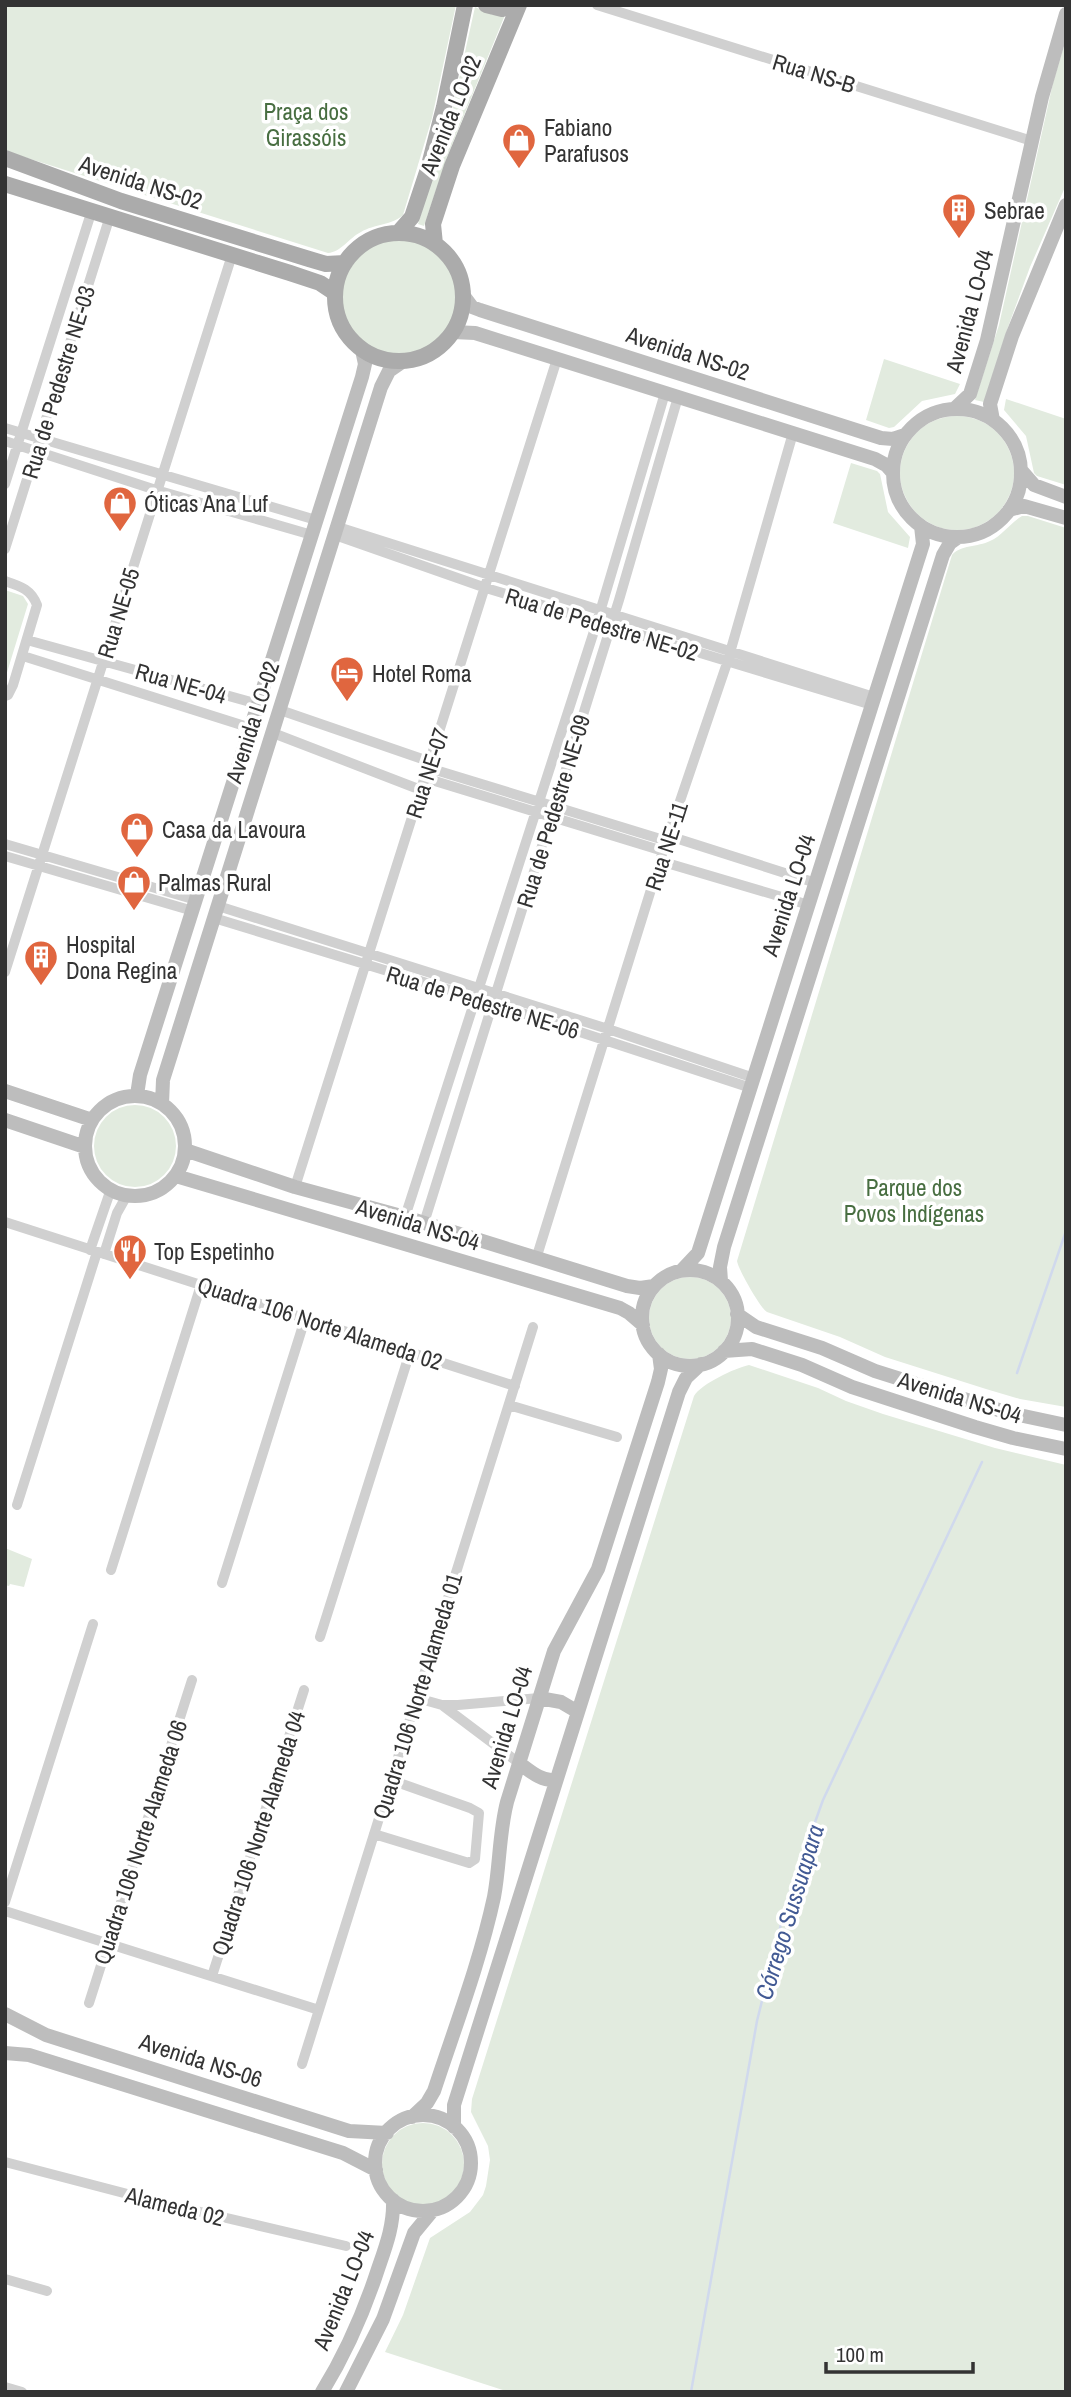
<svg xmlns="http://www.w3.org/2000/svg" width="1071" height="2397" viewBox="0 0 1071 2397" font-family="'Archivo Narrow',sans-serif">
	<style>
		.green { fill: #e2ebdf }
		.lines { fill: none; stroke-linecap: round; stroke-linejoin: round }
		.stream { stroke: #d0d9ed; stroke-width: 2.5 }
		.street { stroke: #d0d0d0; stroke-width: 10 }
		.secondary { stroke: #bdbdbd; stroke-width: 14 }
		.primary { stroke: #ababab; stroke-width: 16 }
		.labels { text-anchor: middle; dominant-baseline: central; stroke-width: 7; stroke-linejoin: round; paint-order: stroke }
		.street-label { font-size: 23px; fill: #333; stroke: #fff }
		.park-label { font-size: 23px; fill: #486e41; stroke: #fff }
		.poi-label { font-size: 23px; fill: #333; stroke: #fff; text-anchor: start }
		.water-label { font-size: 24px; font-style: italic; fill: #425a94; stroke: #fff }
	</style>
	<rect width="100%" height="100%" fill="#fff"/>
	<path class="green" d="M5,5H456L432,118L403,215C393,225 374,224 361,232C349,238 341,252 328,253L5,151Z
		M475,7L493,15H505L447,157L424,226L418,224L419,221L451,115Z
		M1066,39V185L1030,267L1008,327L984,402L975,400L999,325L1053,83Z
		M341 297a58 58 0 1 1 116 0a58 58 0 1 1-116 0Z
		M884,359L960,384L955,394L922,401L894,427L889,428L866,420Z
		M1006,399L1066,419V485L1037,476L1034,473L1026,436L1004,410Z
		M900 473a57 57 0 1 1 114 0a57 57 0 1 1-114 0Z
		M851,463L877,471L880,474L888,512L910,537L908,548L833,523Z
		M1022,516H1028L1066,528V1407L1020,1399L986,1389L885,1357L840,1337L767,1312C761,1309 738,1269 737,1261L952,555C960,545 978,547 990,541C1003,535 1010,523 1022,516Z
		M5,590L23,596L28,604L5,679Z
		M94 1146a41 41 0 1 1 82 0a41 41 0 1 1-82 0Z
		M649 1318a41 41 0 1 1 82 0a41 41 0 1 1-82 0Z
		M749,1365L818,1388L846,1401L883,1414L995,1448L1066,1465V2392H509L385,2352L403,2315L430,2238L470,2212L483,2195L486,2186L490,2160L488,2146L471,2112L472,2099L694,1396C701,1384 735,1368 749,1365Z
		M5,1548L32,1559L24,1587L10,1584L9,1586L5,1585Z
		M382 2164a41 41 0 1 1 82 0a41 41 0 1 1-82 0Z"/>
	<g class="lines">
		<path class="stream" d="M1017,1373L1066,1231
			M691,2392L757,2021L787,1900L823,1800L982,1462"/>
		<path class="street" d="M597,5L1032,141
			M5,428L316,520
			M5,441L156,490L312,535
			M5,484L92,210
			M338,527L874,697
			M335,535L486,588L872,705
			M5,549L110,216
			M5,581C20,586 31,589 37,605L13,685L8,695L5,696
			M27,640L258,704
			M23,656L251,728
			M280,710L431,762
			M273,733L421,790
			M429,768L667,841
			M425,778L663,851
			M669,836L816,883
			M5,844L196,900
			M5,856L193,911
			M660,861L809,905
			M218,906L608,1029L754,1078
			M214,918L476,998L751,1088
			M5,972L232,255
			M295,1187L557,359
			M405,1217L597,622L665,393
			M5,1222L515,1386
			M424,1223L619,600L678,397
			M90,1250L110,1192
			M104,1254L117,1213L126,1197
			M536,1259L663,851L727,663L793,433
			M509,1405L617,1437
			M17,1505L97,1252
			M111,1570L201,1285
			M222,1583L305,1319
			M320,1637L410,1352
			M417,1698L442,1705H458L539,1698
			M442,1705L519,1763
			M374,1834L469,1863L475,1859L479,1813L470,1808L391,1780
			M5,1902L93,1624
			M5,1911L319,2010
			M212,1976L304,1690
			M89,2003L192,1680
			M302,2064L533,1327
			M5,2162L162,2203L346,2246
			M5,2279L47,2291
			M5,2387L22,2392"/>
		<path class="secondary" d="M463,295L472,307L480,310L881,438L893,439L905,435
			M453,332L475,333L875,459L886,465L893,473
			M893 473a64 64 0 1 1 128 0a64 64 0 1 1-128 0Z
			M954,409L970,394L987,340L1042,97L1066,14
			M993,420L990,404L1012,336L1066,205
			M1021,470L1034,485L1066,497
			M1009,510L1024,506L1066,518
			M5,1091L92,1120
			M137,1095L140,1075L362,377L365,364L362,350
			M85 1146a50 50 0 1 1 100 0a50 50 0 1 1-100 0Z
			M162,1104L163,1080L381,387L389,371L402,362
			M5,1120L85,1147
			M185,1150L295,1187L405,1217L627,1286L640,1288L654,1286
			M176,1176L620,1308L629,1313L643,1325
			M682,1270L698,1253L923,544L921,526
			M642 1318a48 48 0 1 1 96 0a48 48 0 1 1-96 0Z
			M721,1281L720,1267L724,1247L943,555L950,543L957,538
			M737,1314L756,1327L822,1348L875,1371L1005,1412L1066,1425
			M724,1351L752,1349L802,1365L852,1387L975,1427L1013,1438L1066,1449
			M539,1698L561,1702L578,1712
			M519,1763C530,1771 542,1782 556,1780
			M5,2014L46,2035L349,2131L387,2133
			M5,2053L29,2055L343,2153L376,2170
			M375 2163a48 48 0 1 1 96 0a48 48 0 1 1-96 0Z
			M412,2117L427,2103L434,2091C455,2027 480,1962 494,1897C500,1865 499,1833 507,1802L554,1651L598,1569L658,1382L661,1369L659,1354
			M454,2127V2105L679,1392L686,1378L701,1364
			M322,2392C346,2353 364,2312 378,2269C386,2246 394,2225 393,2200
			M346,2392L383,2319L414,2233L433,2210"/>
		<path class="primary" d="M486,5L502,9L512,5
			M5,158L121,201L309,259L326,264L345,263
			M5,184L290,273L320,283L335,293
			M335 297a64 64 0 1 1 128 0a64 64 0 1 1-128 0Z
			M398,233L412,217L428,169L444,107L465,5
			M435,244L433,224L452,166L519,5"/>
	</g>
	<defs>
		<g id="shop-pin" transform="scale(1.75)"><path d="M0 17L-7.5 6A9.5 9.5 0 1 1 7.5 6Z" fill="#e0663f" stroke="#fff"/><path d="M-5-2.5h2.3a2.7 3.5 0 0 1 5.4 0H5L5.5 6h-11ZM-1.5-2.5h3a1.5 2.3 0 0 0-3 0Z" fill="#fff"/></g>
		<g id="building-pin" transform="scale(1.75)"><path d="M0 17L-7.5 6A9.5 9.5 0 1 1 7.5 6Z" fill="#e0663f" stroke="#fff"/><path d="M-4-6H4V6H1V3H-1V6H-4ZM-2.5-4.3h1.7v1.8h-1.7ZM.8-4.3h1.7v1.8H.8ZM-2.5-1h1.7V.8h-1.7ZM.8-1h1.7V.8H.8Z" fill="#fff"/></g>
		<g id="hotel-pin" transform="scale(1.75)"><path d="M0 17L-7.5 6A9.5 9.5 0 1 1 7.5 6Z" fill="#e0663f" stroke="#fff"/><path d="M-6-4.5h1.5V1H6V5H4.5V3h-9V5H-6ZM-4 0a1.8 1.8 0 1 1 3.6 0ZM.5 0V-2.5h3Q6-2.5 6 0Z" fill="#fff"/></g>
		<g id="restaurant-pin" transform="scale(1.75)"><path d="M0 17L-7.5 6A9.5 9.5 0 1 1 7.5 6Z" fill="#e0663f" stroke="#fff"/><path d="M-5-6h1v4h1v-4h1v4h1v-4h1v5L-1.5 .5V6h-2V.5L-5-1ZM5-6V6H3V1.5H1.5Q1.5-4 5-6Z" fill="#fff"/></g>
	</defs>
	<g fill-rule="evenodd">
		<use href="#shop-pin" x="519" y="140"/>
		<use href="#building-pin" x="959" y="210"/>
		<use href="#shop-pin" x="120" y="503"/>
		<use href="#hotel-pin" x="347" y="673"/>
		<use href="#shop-pin" x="137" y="829"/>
		<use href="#shop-pin" x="134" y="882"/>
		<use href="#building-pin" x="41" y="957"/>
		<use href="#restaurant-pin" x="130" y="1251"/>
	</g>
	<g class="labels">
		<g class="street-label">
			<text transform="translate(814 73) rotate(17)">Rua NS-B</text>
			<text transform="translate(450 115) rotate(-68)">Avenida LO-02</text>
			<text transform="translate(141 182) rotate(18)">Avenida NS-02</text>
			<text transform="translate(969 311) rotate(-75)">Avenida LO-04</text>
			<text transform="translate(688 353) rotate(18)">Avenida NS-02</text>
			<text transform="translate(58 382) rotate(-73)">Rua de Pedestre NE-03</text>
			<text transform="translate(118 613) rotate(-73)">Rua NE-05</text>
			<text transform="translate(602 624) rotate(17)">Rua de Pedestre NE-02</text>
			<text transform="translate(181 683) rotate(16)">Rua NE-04</text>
			<text transform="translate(252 722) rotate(-72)">Avenida LO-02</text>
			<text transform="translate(427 773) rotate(-72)">Rua NE-07</text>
			<text transform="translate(553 811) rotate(-73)">Rua de Pedestre NE-09</text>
			<text transform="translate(666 846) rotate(-72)">Rua NE-11</text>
			<text transform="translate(788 895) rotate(-72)">Avenida LO-04</text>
			<text transform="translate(483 1002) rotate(17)">Rua de Pedestre NE-06</text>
			<text transform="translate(418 1224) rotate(17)">Avenida NS-04</text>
			<text transform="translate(320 1323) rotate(18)">Quadra 106 Norte Alameda 02</text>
			<text transform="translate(960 1397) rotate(17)">Avenida NS-04</text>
			<text transform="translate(417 1696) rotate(-73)">Quadra 106 Norte Alameda 01</text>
			<text transform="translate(506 1727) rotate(-73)">Avenida LO-04</text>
			<text transform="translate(258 1833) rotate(-72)">Quadra 106 Norte Alameda 04</text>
			<text transform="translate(140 1842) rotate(-72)">Quadra 106 Norte Alameda 06</text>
			<text transform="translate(201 2060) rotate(18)">Avenida NS-06</text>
			<text transform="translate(175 2206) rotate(14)">Alameda 02</text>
			<text transform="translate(343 2290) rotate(-68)">Avenida LO-04</text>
		</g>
		<g class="park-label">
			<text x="306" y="111">Praça dos<tspan x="306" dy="26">Girassóis</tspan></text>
			<text x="914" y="1187">Parque dos<tspan x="914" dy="26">Povos Indígenas</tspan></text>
		</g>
		<g class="poi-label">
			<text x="544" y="127">Fabiano<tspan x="544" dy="26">Parafusos</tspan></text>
			<text x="984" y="210">Sebrae</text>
			<text x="144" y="503">Óticas Ana Luf</text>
			<text x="372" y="673">Hotel Roma</text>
			<text x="162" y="829">Casa da Lavoura</text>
			<text x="158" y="882">Palmas Rural</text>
			<text x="66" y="944">Hospital<tspan x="66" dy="26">Dona Regina</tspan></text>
			<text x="154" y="1251">Top Espetinho</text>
		</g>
		<g class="water-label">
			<text transform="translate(789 1912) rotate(-73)">Córrego Sussuapara</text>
		</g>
	</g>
	<rect width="1071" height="2397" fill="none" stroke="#333333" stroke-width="14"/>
	<path d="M826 2362v10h147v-10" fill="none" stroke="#333333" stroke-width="3.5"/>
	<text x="836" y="2362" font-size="21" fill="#333333" stroke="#ffffff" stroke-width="5" paint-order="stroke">100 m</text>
</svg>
